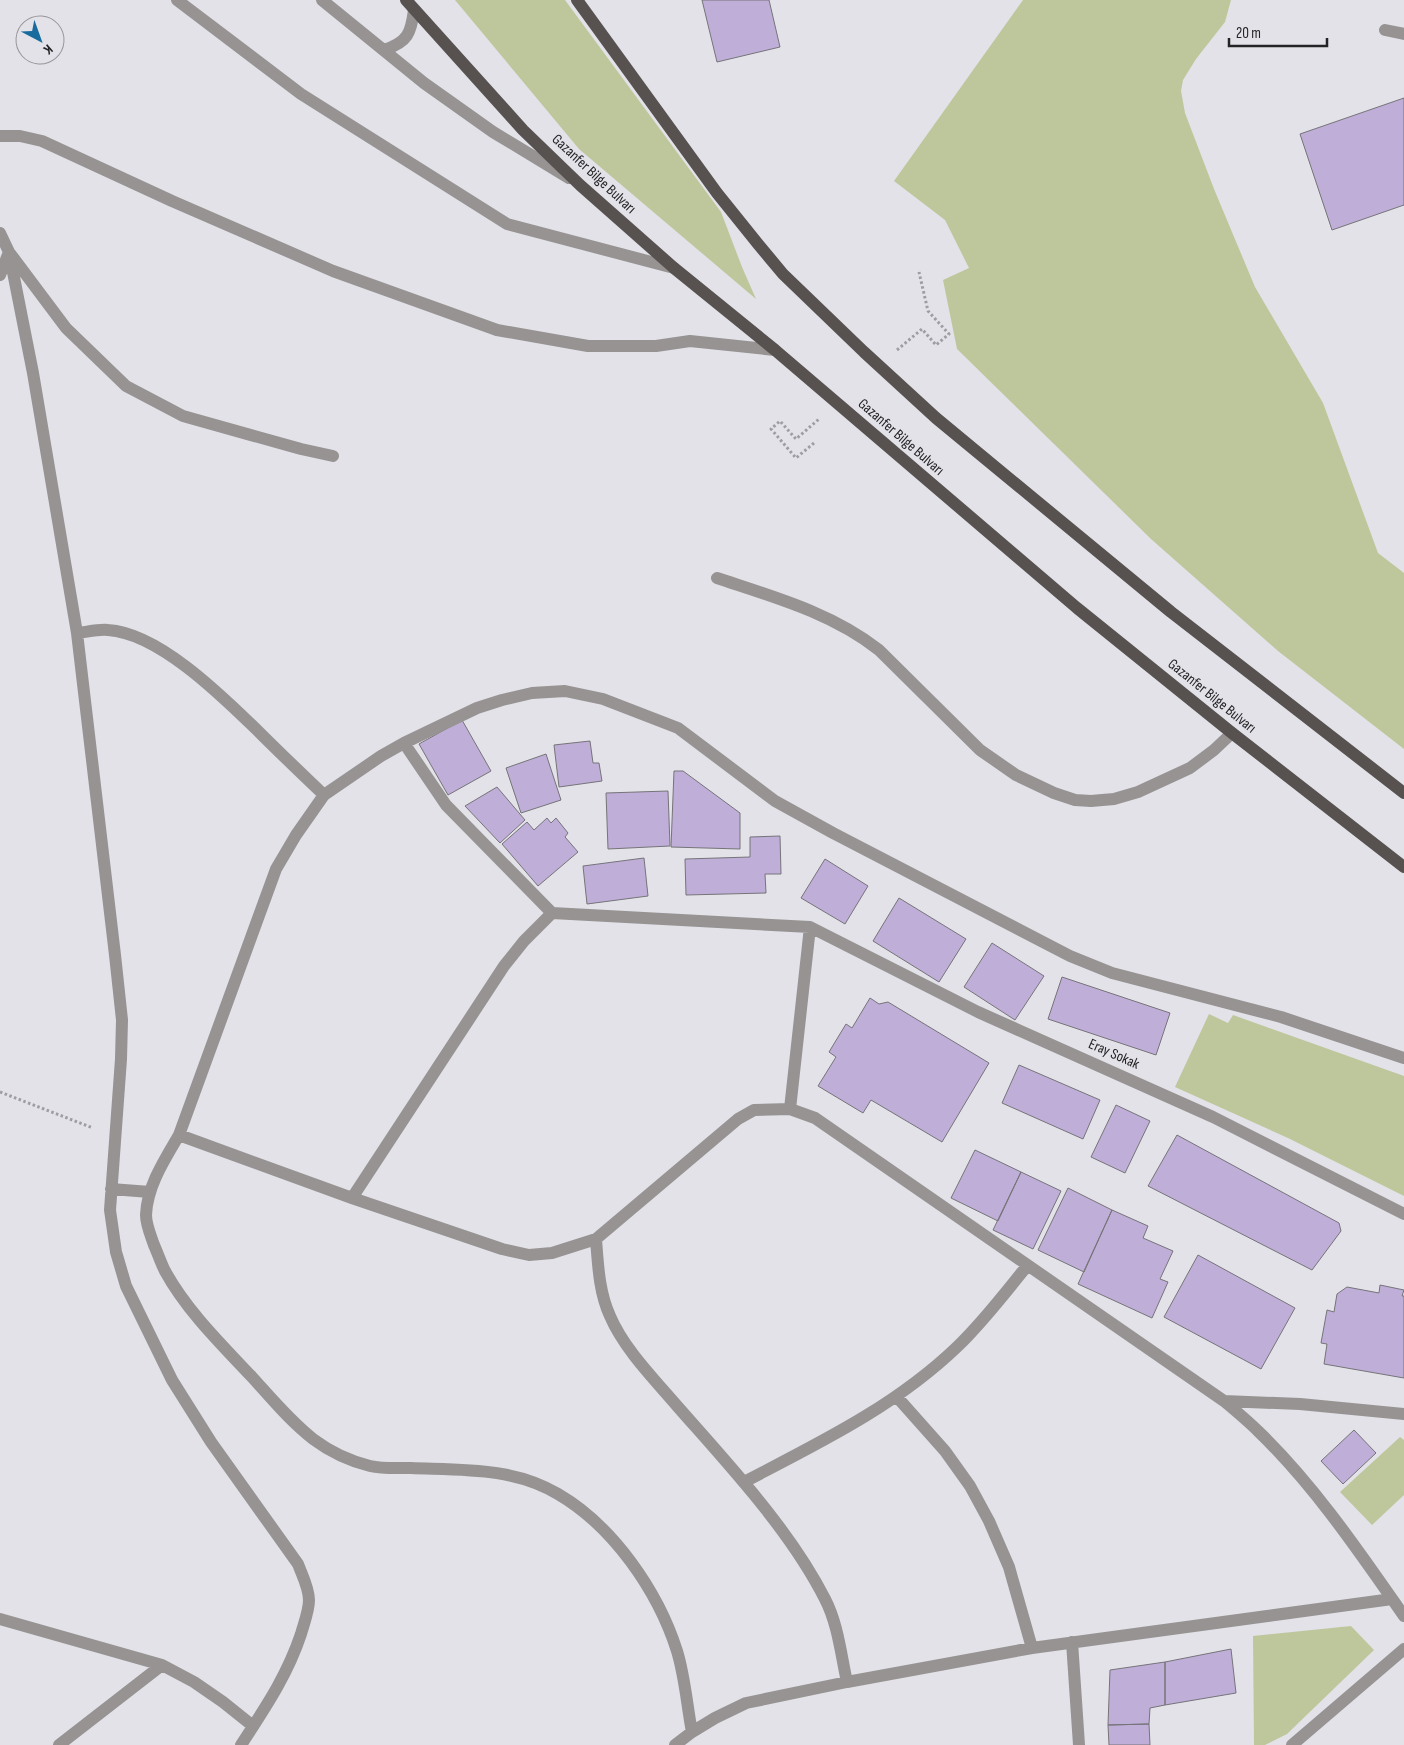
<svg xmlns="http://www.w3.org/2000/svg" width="1404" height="1745" viewBox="0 0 1404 1745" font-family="'Sofia Sans Condensed',sans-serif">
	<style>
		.green { fill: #bec79c }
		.building { fill: #bfaed8; stroke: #767479 }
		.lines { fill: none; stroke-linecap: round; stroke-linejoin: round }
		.path { stroke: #9d9da2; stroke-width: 3; stroke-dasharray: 2.5 2.5; stroke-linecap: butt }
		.minor { stroke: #969392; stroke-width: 12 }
		.primary { stroke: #575250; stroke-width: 12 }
		.labels { text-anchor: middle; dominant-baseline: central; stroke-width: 4; stroke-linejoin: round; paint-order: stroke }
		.street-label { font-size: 15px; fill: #242426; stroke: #e2e2e8 }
	</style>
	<rect width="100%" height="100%" fill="#e2e2e8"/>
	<path class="green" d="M455,0H565L721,212L742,267L756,299L579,149Z
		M1023,0H1231L1225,22L1196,59L1183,80L1181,91L1185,113L1214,189L1255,287L1323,403L1378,553L1404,573V749L1278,651L1151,539L957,349L943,280L969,268L945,220L894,181Z
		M1209,1014L1228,1023L1233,1015L1404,1076V1196L1288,1138L1175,1087Z
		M1400,1437L1404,1440V1495L1372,1525L1340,1492Z
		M1351,1626L1374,1650L1287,1734L1265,1745H1254L1253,1636Z"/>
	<path class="building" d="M702,0H769L780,47L717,62Z
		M1404,98V205L1332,230L1300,134Z
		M462,720L491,771L448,795L419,744Z
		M590,741L593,763H599L602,781L559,787L554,745Z
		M546,754L561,800L521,813L506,768Z
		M674,771H683L740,813V849L671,847Z
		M497,787L525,820L500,843L465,806Z
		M668,791L670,846L608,849L606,793Z
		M547,818L551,823L556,818L568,833L565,837L578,852L538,886L502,844L527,822L534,830Z
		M780,836L781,874H765L766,893L686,895L685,859L750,857V837Z
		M644,858L648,896L587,904L583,866Z
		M825,859L868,886L845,924L801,898Z
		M899,898L966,939L939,982L873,941Z
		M992,943L1044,976L1015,1020L964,987Z
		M1062,977L1170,1013L1156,1055L1048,1019Z
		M870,998L879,1004L888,1002L989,1063L942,1142L871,1100L863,1113L818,1086L836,1057L829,1052L846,1024L852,1028Z
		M1019,1065L1100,1100L1083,1139L1002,1103Z
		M1116,1105L1150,1121L1125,1173L1091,1157Z
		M1177,1135L1339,1223L1341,1231L1312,1270L1148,1186Z
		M975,1150L1021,1172L998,1221L951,1198Z
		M1021,1172L1061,1191L1033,1249L993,1230Z
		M1068,1188L1112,1210L1084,1272L1038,1250Z
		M1112,1210L1148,1226L1143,1238L1173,1251L1160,1279L1168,1282L1152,1318L1078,1284Z
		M1198,1255L1295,1308L1261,1369L1164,1317Z
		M1380,1285L1404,1290L1402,1296H1404V1378L1324,1364L1327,1344L1321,1343L1327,1310L1334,1312L1337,1294L1347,1287L1379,1293Z
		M1354,1430L1376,1453L1343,1484L1321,1461Z
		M1231,1649L1236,1693L1165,1705V1662Z
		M1165,1662V1705L1150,1708L1149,1724L1108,1725L1110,1670Z
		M1149,1724L1150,1745H1109L1108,1725Z"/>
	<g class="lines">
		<path class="path" d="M897,350L922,329L936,345L949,334L928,311L919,272
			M814,443L796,458L771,429L780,421L796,439L819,419
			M0,1092L93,1128"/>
		<path class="minor" d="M177,0L301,94L507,224L674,268
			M322,0L424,83L493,132L569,178
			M1385,30L1404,34
			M384,50C408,42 411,33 414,10
			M0,136H20L42,141L172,201L333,271L497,330L588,346H656L690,341L775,350
			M0,233L9,252L66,328L126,386L183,416L301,449L333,456
			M9,252L33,373L77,633L115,955L122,1020L121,1059L110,1210L116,1252L126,1286L172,1380L211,1442L298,1564C302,1575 309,1588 309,1600C309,1611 304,1623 301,1634C287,1676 265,1708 241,1745
			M0,275L9,252
			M717,578C774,597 832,613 879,650L980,750L1016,775L1054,793L1075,800L1091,801L1114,799L1138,792L1190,768L1214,750L1232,733
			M77,633C87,632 98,629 108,630C159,633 223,697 258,731C280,753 302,774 324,795
			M404,743L446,805L552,913L810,927L978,1012L1213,1117L1404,1214
			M790,1109L810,927
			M179,1135L352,1198L502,1249L529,1255L552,1253L596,1239L738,1119L754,1110L790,1109L815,1118L1224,1401C1236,1411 1248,1421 1259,1432C1314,1485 1360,1553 1404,1616
			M111,1189L150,1192
			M352,1198L504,966L524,941L552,913
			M596,1239C598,1265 599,1292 610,1316C624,1349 655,1380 678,1407C729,1465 790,1530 825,1599C838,1624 841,1655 847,1682
			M897,1397L945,1451L970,1486L989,1521L1009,1567L1032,1648
			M1224,1401L1300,1404L1404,1414
			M744,1482C819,1443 896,1406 958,1346C983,1322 1005,1293 1027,1266
			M0,1619L162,1665L194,1682L223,1702L253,1726
			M1072,1642L1079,1745
			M692,1732L715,1718L746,1703L847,1682L1032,1648L1392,1599
			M59,1745L162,1665
			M675,1745L692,1732C687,1706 685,1677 677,1651C658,1591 613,1526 558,1494C513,1467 461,1470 411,1468C398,1468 383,1469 370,1466C350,1461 329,1451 313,1439C290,1421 271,1398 252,1377C221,1344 187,1311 165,1271C161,1263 158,1254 154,1245C151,1236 146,1225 146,1215C147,1186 165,1159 179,1135L276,869L296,835L324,795L381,756L404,743L477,708L502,700L532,693L565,691L603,699L678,728L775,801L833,833L1070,956L1112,973L1281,1017L1404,1058
			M1292,1745L1404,1649"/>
		<path class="primary" d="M406,0L523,130L580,185L674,268L775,350L1077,608L1232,733L1404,867
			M577,0L717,193L758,244L783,274L864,352L936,418L1171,612L1404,793"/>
	</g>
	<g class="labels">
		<g class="street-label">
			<text transform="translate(594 174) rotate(43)">Gazanfer Bilge Bulvarı</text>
			<text transform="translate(901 437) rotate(41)">Gazanfer Bilge Bulvarı</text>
			<text transform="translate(1212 696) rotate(39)">Gazanfer Bilge Bulvarı</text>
			<text transform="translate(1114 1054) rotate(24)">Eray Sokak</text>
		</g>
	</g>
	<g transform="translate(40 40) rotate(139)"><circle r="24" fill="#e2e2e8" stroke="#96969a"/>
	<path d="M0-4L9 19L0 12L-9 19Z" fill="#186c9d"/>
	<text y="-8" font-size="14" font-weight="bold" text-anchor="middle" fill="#242426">K</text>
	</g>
	<path d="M1229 38v8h98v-8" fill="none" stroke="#242426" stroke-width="2.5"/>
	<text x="1236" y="38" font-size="15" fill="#242426" stroke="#e2e2e8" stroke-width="4" paint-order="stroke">20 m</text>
</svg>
